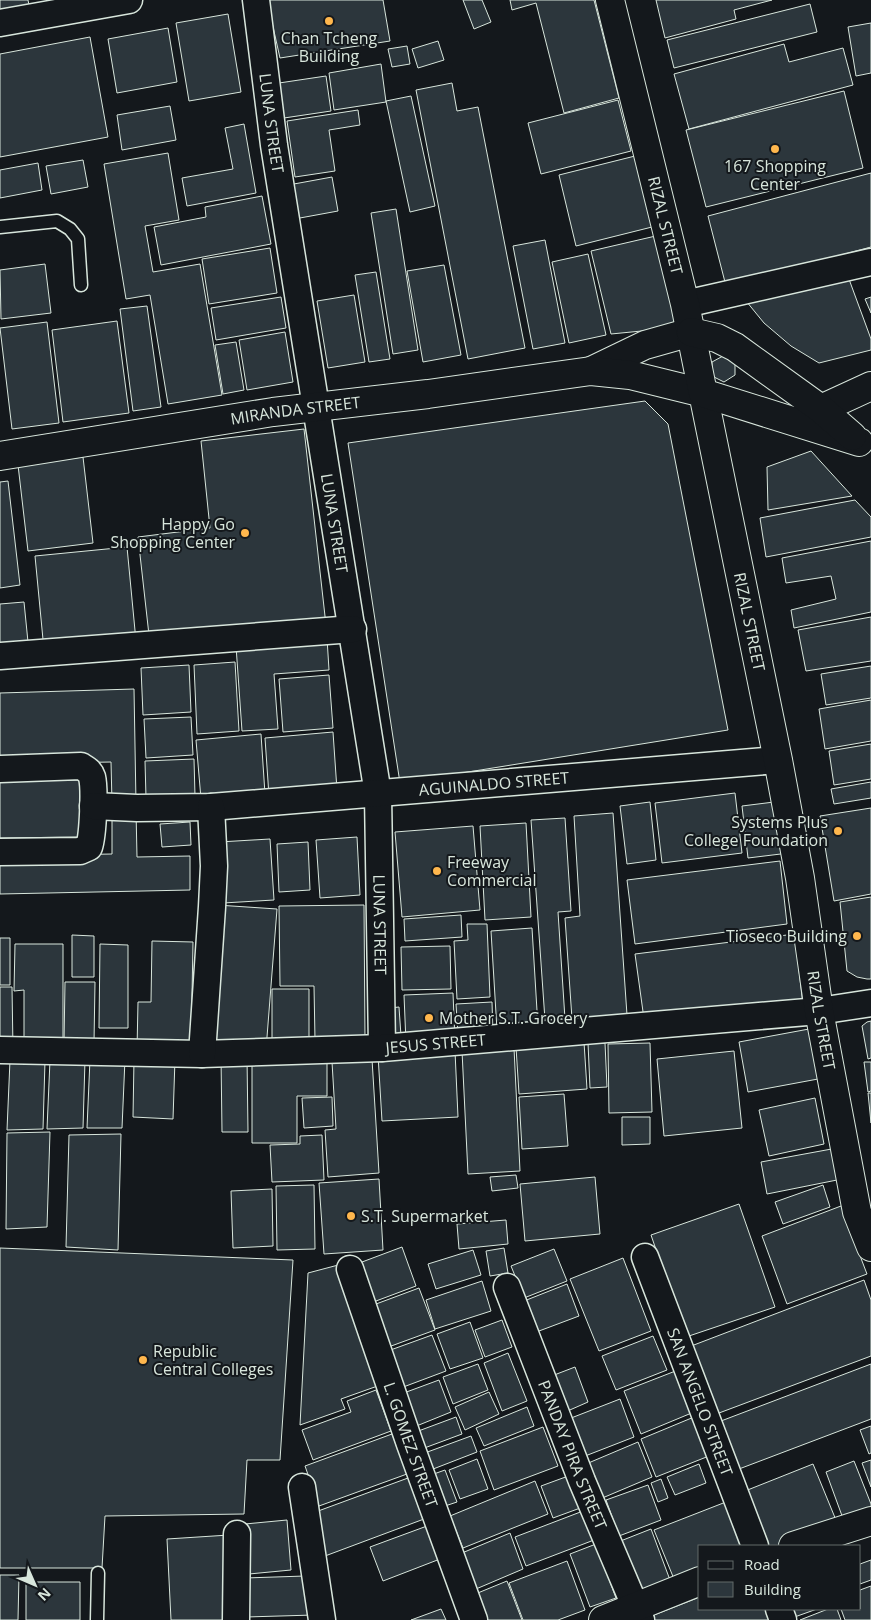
<svg xmlns="http://www.w3.org/2000/svg" width="871" height="1620" viewBox="0 0 871 1620" font-family="'Open Sans',sans-serif">
	<style>
		.building { fill: #2c363c; stroke: #d8e6dc }
		.lines { fill: none; stroke-linecap: round; stroke-linejoin: round }
		.lane-casing { stroke: #d8e6dc; stroke-width: 15 }
		.street-casing { stroke: #d8e6dc; stroke-width: 29 }
		.secondary-casing { stroke: #d8e6dc; stroke-width: 30 }
		.primary-casing { stroke: #d8e6dc; stroke-width: 30 }
		.lane { stroke: #14181c; stroke-width: 12 }
		.street { stroke: #14181c; stroke-width: 26 }
		.secondary { stroke: #14181c; stroke-width: 28 }
		.primary { stroke: #14181c; stroke-width: 28 }
		.poi-dot { fill: #ffb74d; stroke: #14181c; stroke-width: 2 }
		.labels { text-anchor: middle; dominant-baseline: central; stroke-width: 4; stroke-linejoin: round; paint-order: stroke }
		.poi-label { font-size: 16px; fill: #d8e6dc; stroke: #14181c; text-anchor: start }
		.street-label { font-size: 16px; fill: #d8e6dc; stroke: #14181c }
	</style>
	<rect width="100%" height="100%" fill="#14181c"/>
	<path class="building" d="M0,0H28L30,10L0,16Z
		M267,0H383L390,41L280,58Z
		M463,0H482L491,22L474,29Z
		M510,0H594L619,98L564,113L536,3L512,10Z
		M656,0H772L734,10L736,19L665,38Z
		M810,4L817,32L674,68L667,40Z
		M228,14L241,92L189,101L176,23Z
		M871,23V73L856,76L848,27Z
		M168,28L177,82L117,93L108,39Z
		M90,37L108,137L0,157V54Z
		M438,41L444,60L418,68L412,49Z
		M784,44L789,62L843,48L853,85L689,129L674,74Z
		M407,46L410,64L392,67L388,49Z
		M381,64L386,102L334,110L329,73Z
		M326,76L331,111L284,118L279,83Z
		M452,83L457,111L478,107L525,348L468,359L416,90Z
		M844,91L863,168L706,207L686,130Z
		M411,96L435,206L410,212L386,101Z
		M618,100L631,151L541,174L528,123Z
		M170,106L176,140L122,150L117,115Z
		M358,110L360,125L329,130L335,171L295,177L287,121Z
		M244,124L256,193L187,206L182,178L233,169L225,128Z
		M168,153L179,220L145,226L153,272L200,264L222,395L168,404L150,295L126,299L104,164Z
		M635,156L652,227L576,246L559,175Z
		M83,160L88,187L51,194L46,166Z
		M38,163L42,190L0,198V170Z
		M871,173V247L726,286L708,216Z
		M332,177L338,211L289,220L283,186Z
		M262,196L271,244L161,265L154,227L206,217L205,207Z
		M396,209L418,350L393,354L371,213Z
		M660,235L678,314L674,323L662,329L611,334L591,251Z
		M545,240L565,343L533,349L513,246Z
		M270,248L277,293L209,304L202,259Z
		M588,254L606,335L569,343L552,262Z
		M45,264L51,313L1,319L0,270Z
		M444,265L461,355L423,362L407,271Z
		M846,271L871,339V350L819,363L791,346L764,323L742,296Z
		M376,272L390,359L369,362L355,275Z
		M354,295L365,362L328,368L317,301Z
		M281,297L286,328L216,340L211,308Z
		M871,297V313L865,299Z
		M147,306L161,407L133,411L120,309Z
		M117,321L129,413L63,422L52,330Z
		M47,322L59,423L12,429L0,328Z
		M285,332L293,382L247,390L239,340Z
		M236,342L244,390L223,394L215,345Z
		M723,356L735,362V375L724,382L712,376V362Z
		M645,401L668,424L728,730L400,783L348,443Z
		M304,429L326,625L150,644L138,537L210,528L201,441Z
		M811,451L852,496L768,510L767,467Z
		M83,457L93,543L28,551L18,465Z
		M8,481L20,585L0,588V482Z
		M855,500L871,517V537L766,557L760,518Z
		M871,541V612L794,628L791,610L836,599L831,576L786,583L782,558Z
		M127,547L136,641L44,650L35,556Z
		M24,602L28,642L0,645V604Z
		M871,617V661L806,671L798,630Z
		M327,638L329,670L274,674L278,729L242,731L236,646Z
		M235,662L239,731L197,734L194,665Z
		M189,665L191,712L143,715L141,668Z
		M871,666V698L826,705L821,674Z
		M329,675L333,728L283,732L279,679Z
		M134,689L136,803H112L111,762L0,764V693Z
		M871,700V741L825,749L819,709Z
		M191,717L193,755L146,758L144,719Z
		M333,732L337,790L269,796L265,738Z
		M261,734L265,794L201,799L196,740Z
		M871,744V779L834,785L829,751Z
		M194,759L195,796L146,798L145,761Z
		M80,780V837L0,838V781Z
		M871,782V798L834,804L831,789Z
		M735,793L742,853L662,863L655,803Z
		M782,801L789,853L748,858L742,806Z
		M650,802L656,860L627,864L620,806Z
		M871,808V894L834,901L820,816Z
		M112,810H136L137,857L190,856V890L0,894V856L112,854Z
		M613,813L627,1015L572,1019L565,918L580,916L574,816Z
		M565,818L571,911L558,912L565,1019L545,1020L531,820Z
		M190,822L191,845L162,847L160,824Z
		M526,823L531,917L485,920L480,826Z
		M473,826L480,910L402,917L395,832Z
		M357,837L360,895L320,898L316,840Z
		M270,839L274,900L223,903L219,842Z
		M308,842L310,890L279,892L277,844Z
		M780,861L787,924L635,944L627,880Z
		M871,897V979H867L857,977L847,971L840,902Z
		M217,905L277,909L266,1050L206,1046Z
		M364,905L365,1039L315,1040L314,986H280L279,906Z
		M461,915L462,937L405,941L404,919Z
		M467,924H487L490,997L457,999L454,941L468,940Z
		M532,928L538,1027L497,1030L491,931Z
		M795,934L803,1006L645,1026L635,954Z
		M72,935L94,936V977H72Z
		M0,938H10V985H0Z
		M152,941L193,942L191,1050H137L138,1002H151Z
		M15,944H63V1045H24V990L14,991Z
		M100,944L128,945V1028H99Z
		M450,946L451,989L402,990L401,947Z
		M65,982H95L94,1043H64Z
		M0,987H12L13,1049H0Z
		M272,989H309V1047H272Z
		M453,993L455,1041L406,1043L404,995Z
		M492,1002L493,1034L458,1035L456,1004Z
		M399,1007L401,1036L384,1037L381,1009Z
		M871,1021V1058L868,1059L862,1026L867,1022Z
		M809,1029L818,1079L748,1092L739,1042Z
		M584,1042L587,1089L519,1094L516,1047Z
		M588,1043H605L607,1087L590,1088Z
		M650,1043L652,1112L609,1113L608,1044Z
		M514,1048L520,1171L468,1174L462,1051Z
		M455,1051L458,1117L382,1121L378,1055Z
		M734,1051L742,1128L664,1136L657,1059Z
		M327,1054V1096H297V1143H252V1055Z
		M221,1057H247L248,1132H222Z
		M90,1059H125L122,1128H87Z
		M134,1059H175L173,1119L133,1117Z
		M372,1059L379,1173L328,1177L325,1130L336,1129L332,1062Z
		M10,1060L45,1061L43,1129L7,1130Z
		M50,1060H85L83,1128L47,1129Z
		M864,1062H871V1091L868,1092Z
		M868,1093H871V1123Z
		M564,1094L568,1146L522,1149L519,1097Z
		M332,1097L333,1126L304,1128L302,1098Z
		M815,1098L824,1144L769,1156L759,1110Z
		M622,1117H650V1144L622,1145Z
		M50,1132L47,1227L6,1229L7,1133Z
		M121,1134L118,1250L66,1247L69,1135Z
		M322,1135L324,1180L272,1182L270,1145L300,1144V1136Z
		M837,1148L842,1179L767,1194L761,1162Z
		M516,1175L518,1188L492,1191L490,1177Z
		M595,1177L600,1234L525,1241L520,1184Z
		M379,1179L383,1250L324,1254L319,1183Z
		M314,1185L315,1249L277,1250L276,1186Z
		M823,1185L830,1207L783,1224L775,1202Z
		M272,1189L273,1246L233,1248L231,1191Z
		M739,1204L775,1307L686,1337L651,1235Z
		M841,1206L867,1274L787,1304L762,1236Z
		M506,1220L508,1244L459,1249L457,1224Z
		M402,1247L416,1286L368,1304L354,1265Z
		M0,1248L293,1260L280,1460H247L244,1514L105,1516L102,1568H0Z
		M504,1248L508,1273L490,1276L486,1251Z
		M554,1249L567,1281L524,1298L511,1266Z
		M473,1250L481,1275L436,1289L428,1264Z
		M623,1258L651,1331L599,1351L570,1279Z
		M342,1264L386,1383L341,1399L345,1409L300,1425L308,1273Z
		M864,1280L871,1300V1356L711,1416L686,1348Z
		M482,1281L491,1311L435,1329L426,1300Z
		M567,1284L579,1316L531,1334L519,1303Z
		M419,1288L435,1330L383,1349L368,1307Z
		M502,1320L512,1347L485,1357L475,1330Z
		M470,1322L483,1358L450,1369L437,1334Z
		M432,1335L446,1371L398,1389L385,1352Z
		M653,1336L667,1370L616,1390L602,1356Z
		M508,1353L527,1401L502,1411L484,1363Z
		M478,1364L488,1390L453,1404L443,1377Z
		M871,1364V1419L739,1469L721,1421Z
		M575,1367L588,1402L563,1413L549,1377Z
		M678,1370L694,1412L641,1434L624,1391Z
		M439,1380L451,1412L414,1427L401,1394Z
		M376,1390L391,1431L313,1460L302,1430L351,1412L347,1401Z
		M489,1392L499,1414L465,1430L455,1407Z
		M620,1399L634,1437L580,1458L566,1420Z
		M527,1407L534,1426L484,1446L476,1428Z
		M456,1417L462,1434L419,1450L413,1433Z
		M694,1417L709,1456L656,1477L641,1439Z
		M871,1426V1453L869,1454L860,1430Z
		M543,1427L558,1466L494,1490L480,1451Z
		M392,1434L407,1474L319,1506L305,1466Z
		M471,1436L477,1452L428,1471L422,1454Z
		M638,1442L652,1477L600,1499L586,1464Z
		M477,1459L488,1489L460,1499L449,1470Z
		M871,1460V1487L862,1463Z
		M854,1461L871,1504V1514L845,1524L826,1472Z
		M699,1464L706,1483L675,1495L667,1477Z
		M813,1464L838,1525L784,1546H761L740,1493Z
		M445,1470L457,1502L442,1507L431,1475Z
		M571,1475L583,1507L553,1518L541,1486Z
		M408,1478L424,1519L325,1556L310,1514Z
		M661,1479L668,1498L658,1502L651,1483Z
		M535,1481L548,1514L463,1548L450,1516Z
		M648,1485L661,1520L619,1536L606,1500Z
		M731,1500L749,1546H700V1569L674,1579L654,1530Z
		M583,1511L594,1540L526,1566L515,1537Z
		M287,1520L291,1570L249,1574L245,1524Z
		M427,1526L440,1559L383,1581L370,1547Z
		M651,1529L670,1580L637,1593L618,1542Z
		M510,1533L523,1569L476,1589L462,1553Z
		M229,1535L233,1620H171L167,1539Z
		M596,1544L616,1598L590,1607L570,1554Z
		M871,1560V1580L860,1584V1564Z
		M567,1561L585,1610L558,1620H523L509,1583Z
		M0,1575H19L18,1620H0Z
		M305,1576L314,1615L246,1617L245,1578Z
		M507,1581L522,1620H476L468,1597Z
		M26,1582H80V1620H26Z
		M871,1586V1620H845L841,1609H860V1590Z
		M700,1597V1609H769L774,1620H651L649,1617Z
		M441,1609L446,1620H411Z
		M785,1609H817L789,1619Z
		M828,1609H837L841,1620H800Z"/>
	<g class="lines">
		<g class="lane-casing">
			<path id="lane" d="M0,227L57,221L70,229L78,239L81,285
				M97,1620L98,1573"/>
		</g>
		<g class="street-casing">
			<g id="street">
				<path id="s1" d="M256,0L274,145L378,794L382,1048"/>
				<path d="M0,23L129,0"/>
				<path d="M685,304L871,262"/>
				<path d="M0,656L353,629"/>
				<path d="M0,769L81,766C86,769 90,771 92,777C95,789 93,835 89,847L80,851L0,852"/>
				<path id="s2" d="M93,806L137,808L211,807L778,760"/>
				<path id="s3" d="M0,1050L202,1054L382,1048L819,1011L871,1003"/>
				<path d="M202,1054L212,907L214,866L211,807"/>
				<path id="s4" d="M645,1257L755,1546"/>
				<path id="s5" d="M350,1269L410,1444L474,1620"/>
				<path id="s6" d="M507,1287L582,1481L641,1620"/>
				<path d="M302,1487L322,1620"/>
				<path d="M779,1609L783,1620"/>
				<path d="M236,1620L237,1534"/>
			</g>
		</g>
		<g class="secondary-casing">
			<g id="secondary">
				<path d="M591,371L645,345L691,332"/>
				<path d="M801,419L821,409L871,386"/>
				<path id="s7" d="M0,456L273,412L428,394L591,371L630,375L703,393L778,760L800,878L819,1011L857,1212L871,1247"/>
				<path d="M793,1546L871,1521"/>
				<path d="M603,1620L700,1581"/>
			</g>
		</g>
		<g class="primary-casing">
			<g id="primary">
				<path id="s8" d="M610,0L685,304L703,393L859,442"/>
				<path d="M691,332L717,338L735,347L821,409L852,436"/>
			</g>
		</g>
		<use href="#lane" class="lane"/>
		<use href="#street" class="street"/>
		<use href="#secondary" class="secondary"/>
		<use href="#primary" class="primary"/>
	</g>
	<g class="poi-dot">
		<circle cx="329" cy="21" r="5"/>
		<circle cx="775" cy="149" r="5"/>
		<circle cx="245" cy="533" r="5"/>
		<circle cx="838" cy="831" r="5"/>
		<circle cx="437" cy="871" r="5"/>
		<circle cx="857" cy="936" r="5"/>
		<circle cx="429" cy="1018" r="5"/>
		<circle cx="351" cy="1216" r="5"/>
		<circle cx="143" cy="1360" r="5"/>
	</g>
	<g class="labels">
		<g class="poi-label">
			<text x="329" y="38" text-anchor="middle">Chan Tcheng<tspan x="329" dy="18">Building</tspan></text>
			<text x="775" y="166" text-anchor="middle">167 Shopping<tspan x="775" dy="18">Center</tspan></text>
			<text x="235" y="524" text-anchor="end">Happy Go<tspan x="235" dy="18">Shopping Center</tspan></text>
			<text x="828" y="822" text-anchor="end">Systems Plus<tspan x="828" dy="18">College Foundation</tspan></text>
			<text x="447" y="862">Freeway<tspan x="447" dy="18">Commercial</tspan></text>
			<text x="847" y="936" text-anchor="end">Tioseco Building</text>
			<text x="439" y="1018">Mother S.T. Grocery</text>
			<text x="361" y="1216">S.T. Supermarket</text>
			<text x="153" y="1351">Republic<tspan x="153" dy="18">Central Colleges</tspan></text>
		</g>
		<g class="street-label">
			<text stroke="none"><textPath href="#s1" startOffset="124">LUNA STREET</textPath></text>
			<text stroke="none"><textPath href="#s8" startOffset="232">RIZAL STREET</textPath></text>
			<text stroke="none"><textPath href="#s7" startOffset="299">MIRANDA STREET</textPath></text>
			<text stroke="none"><textPath href="#s1" startOffset="529">LUNA STREET</textPath></text>
			<text stroke="none"><textPath href="#s7" startOffset="945">RIZAL STREET</textPath></text>
			<text stroke="none"><textPath href="#s2" startOffset="402">AGUINALDO STREET</textPath></text>
			<text stroke="none"><textPath href="#s1" startOffset="934">LUNA STREET</textPath></text>
			<text stroke="none"><textPath href="#s7" startOffset="1350">RIZAL STREET</textPath></text>
			<text stroke="none"><textPath href="#s3" startOffset="436">JESUS STREET</textPath></text>
			<text stroke="none"><textPath href="#s4" startOffset="155">SAN ANGELO STREET</textPath></text>
			<text stroke="none"><textPath href="#s5" startOffset="186">L. GOMEZ STREET</textPath></text>
			<text stroke="none"><textPath href="#s6" startOffset="180">PANDAY PIRA STREET</textPath></text>
		</g>
	</g>
	<rect x="698" y="1545" width="162" height="65" fill="#14181c" stroke="#626a69"/>
	<rect x="708" y="1561" width="25" height="8" fill="#14181c" stroke="#626a69"/>
	<text x="744" y="1570" font-size="15" fill="#d8e6dc">Road</text>
	<rect x="708" y="1582" width="25" height="15" fill="#2c363c" stroke="#626a69"/>
	<text x="744" y="1595" font-size="15" fill="#d8e6dc">Building</text>
	<g transform="translate(35 1585) rotate(135)" stroke="#14181c" stroke-width="4" paint-order="stroke">
	<path d="M0-4L9 19L0 12L-9 19Z" fill="#d8e6dc"/>
	<text y="-8" font-size="14" font-weight="bold" text-anchor="middle" fill="#d8e6dc">N</text>
	</g>
</svg>
